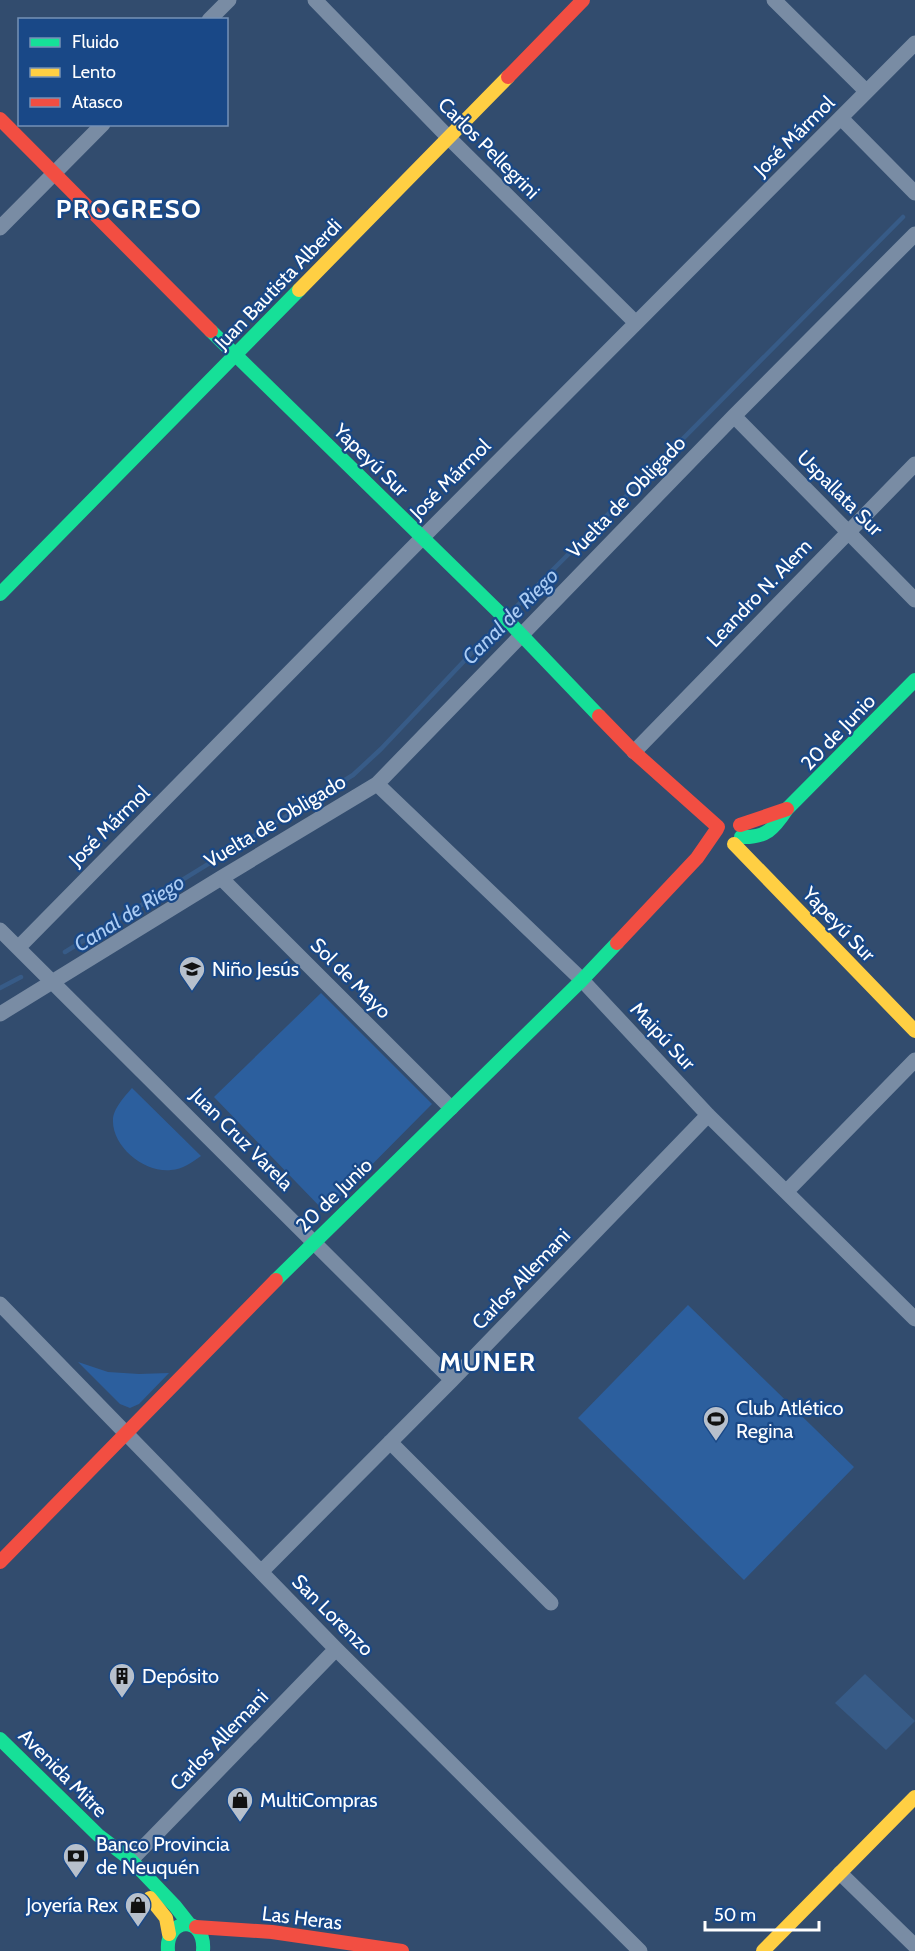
<svg xmlns="http://www.w3.org/2000/svg" width="915" height="1951" viewBox="0 0 915 1951" font-family="Cabin,sans-serif">
	<style>
		.green { fill: #2c5f9e }
		.water { fill: #375b87 }
		.lines { fill: none; stroke-linecap: round; stroke-linejoin: round }
		.stream { stroke: #375b87; stroke-width: 4.5 }
		.street { stroke: #798ca4; stroke-width: 15 }
		.fast { stroke: #16e098; stroke-width: 14 }
		.slow { stroke: #ffcf43; stroke-width: 14 }
		.jam { stroke: #f24e42; stroke-width: 14 }
		.labels { text-anchor: middle; dominant-baseline: central; stroke-width: 4.5; stroke-linejoin: round; paint-order: stroke }
		.street-label { font-size: 20px; fill: #fff; stroke: #194887 }
		.poi-label { font-size: 20px; fill: #fff; stroke: #194887; text-anchor: start }
		.water-label { font-size: 21px; font-style: italic; fill: #abccf4; stroke: #194887 }
		.district-label { font-size: 26px; font-weight: bold; letter-spacing: 1.5px; fill: #fff; stroke: #194887 }
	</style>
	<rect width="100%" height="100%" fill="#324c6e"/>
	<path class="green" d="M321,993L432,1104L325,1212L214,1097Z
		M132,1088L201,1156C191,1163 183,1169 171,1170C145,1173 112,1147 113,1120C113,1109 125,1096 132,1088Z
		M688,1305L854,1467L744,1580L578,1418Z
		M78,1362L108,1372L139,1374L169,1373L139,1404L130,1408L120,1404Z"/>
	<path class="water" d="M865,1674L915,1721L886,1750L835,1703Z"/>
	<g class="lines">
		<path class="stream" d="M510,613L903,217
			M65,952L353,775L381,749L500,623
			M0,988L21,977"/>
		<path class="street" d="M315,0L448,137L636,323
			M774,0L866,91
			M209,20L229,0
			M841,118L915,193
			M0,228L103,124
			M734,416L915,600
			M634,752L915,464
			M377,784L582,980L708,1115L915,1319
			M221,878L451,1108
			M0,930L452,1380
			M18,948L423,537L915,43
			M0,1014L221,878L377,784L734,416L915,234
			M786,1192L915,1060
			M0,1304L336,1649L640,1951
			M390,1442L551,1603
			M261,1572L452,1380L708,1115
			M131,1860L336,1649
			M840,1873L915,1946"/>
		<path class="fast" d="M211,331L512,625L599,716
			M0,594L299,290
			M741,837C766,838 774,829 787,809L915,680
			M276,1280L582,980L617,943
			M0,1739L98,1835L131,1860L175,1906L190,1925
			M168,1951C165,1917 206,1914 203,1951"/>
		<path class="slow" d="M299,290L508,77
			M734,844L915,1031
			M150,1898L166,1918L169,1934
			M763,1951L915,1797"/>
		<path class="jam" d="M508,77L583,0
			M0,119L211,331
			M599,716L634,752L718,827
			M740,825L787,809
			M617,943L697,858L717,829
			M0,1562L276,1280
			M196,1927L272,1932L402,1951"/>
	</g>
	<defs>
		<g id="school-pin" transform="scale(1.35)"><path d="M0 17L-7.5 6A9.5 9.5 0 1 1 7.5 6Z" fill="#b7c0cc" stroke="#194887"/><path d="M0-5L7-2L0 1L-7-2ZM-4 1L0 2.5L4 1V4Q0 6-4 4Z" fill="#111"/></g>
		<g id="stadium-pin" transform="scale(1.35)"><path d="M0 17L-7.5 6A9.5 9.5 0 1 1 7.5 6Z" fill="#b7c0cc" stroke="#194887"/><path d="M0-5a6.5 5 0 1 0 0 10a6.5 5 0 1 0 0-10ZM-3.5-1.8h7v3.6h-7Z" fill="#111"/></g>
		<g id="building-pin" transform="scale(1.35)"><path d="M0 17L-7.5 6A9.5 9.5 0 1 1 7.5 6Z" fill="#b7c0cc" stroke="#194887"/><path d="M-4-6H4V6H1V3H-1V6H-4ZM-2.5-4.3h1.7v1.8h-1.7ZM.8-4.3h1.7v1.8H.8ZM-2.5-1h1.7V.8h-1.7ZM.8-1h1.7V.8H.8Z" fill="#111"/></g>
		<g id="shop-pin" transform="scale(1.35)"><path d="M0 17L-7.5 6A9.5 9.5 0 1 1 7.5 6Z" fill="#b7c0cc" stroke="#194887"/><path d="M-5-2.5h2.3a2.7 3.5 0 0 1 5.4 0H5L5.5 6h-11ZM-1.5-2.5h3a1.5 2.3 0 0 0-3 0Z" fill="#111"/></g>
		<g id="bank-pin" transform="scale(1.35)"><path d="M0 17L-7.5 6A9.5 9.5 0 1 1 7.5 6Z" fill="#b7c0cc" stroke="#194887"/><path d="M-6-4H6V4H-6ZM0-2.3a2.3 2.3 0 1 0 0 4.6a2.3 2.3 0 1 0 0-4.6Z" fill="#111"/></g>
	</defs>
	<g fill-rule="evenodd">
		<use href="#school-pin" x="192" y="969"/>
		<use href="#stadium-pin" x="716" y="1419"/>
		<use href="#building-pin" x="122" y="1676"/>
		<use href="#shop-pin" x="240" y="1800"/>
		<use href="#bank-pin" x="76" y="1856"/>
		<use href="#shop-pin" x="138" y="1905"/>
	</g>
	<g class="labels">
		<g class="street-label">
			<text transform="translate(794 136) rotate(-45)">José Mármol</text>
			<text transform="translate(489 148) rotate(45)">Carlos Pellegrini</text>
			<text transform="translate(278 284) rotate(-46)">Juan Bautista Alberdi</text>
			<text transform="translate(371 460) rotate(44)">Yapeyú Sur</text>
			<text transform="translate(450 479) rotate(-45)">José Mármol</text>
			<text transform="translate(840 493) rotate(45)">Uspallata Sur</text>
			<text transform="translate(626 497) rotate(-46)">Vuelta de Obligado</text>
			<text transform="translate(759 593) rotate(-46)">Leandro N. Alem</text>
			<text transform="translate(838 732) rotate(-46)">20 de Junio</text>
			<text transform="translate(275 821) rotate(-31)">Vuelta de Obligado</text>
			<text transform="translate(109 826) rotate(-45)">José Mármol</text>
			<text transform="translate(839 924) rotate(46)">Yapeyú Sur</text>
			<text transform="translate(351 978) rotate(45)">Sol de Mayo</text>
			<text transform="translate(663 1036) rotate(47)">Maipú Sur</text>
			<text transform="translate(242 1139) rotate(45)">Juan Cruz Varela</text>
			<text transform="translate(334 1195) rotate(-44)">20 de Junio</text>
			<text transform="translate(521 1279) rotate(-46)">Carlos Allemani</text>
			<text transform="translate(333 1615) rotate(45)">San Lorenzo</text>
			<text transform="translate(219 1740) rotate(-46)">Carlos Allemani</text>
			<text transform="translate(63 1773) rotate(45)">Avenida Mitre</text>
			<text transform="translate(302 1918) rotate(7)">Las Heras</text>
		</g>
		<g class="poi-label">
			<text x="212" y="969">Niño Jesús</text>
			<text x="736" y="1408">Club Atlético<tspan x="736" dy="23">Regina</tspan></text>
			<text x="142" y="1676">Depósito</text>
			<text x="260" y="1800">MultiCompras</text>
			<text x="96" y="1844">Banco Provincia<tspan x="96" dy="23">de Neuquén</tspan></text>
			<text x="118" y="1905" text-anchor="end">Joyería Rex</text>
		</g>
		<g class="water-label">
			<text transform="translate(510 616) rotate(-45)">Canal de Riego</text>
			<text transform="translate(129 913) rotate(-32)">Canal de Riego</text>
		</g>
		<g class="district-label">
			<text x="129" y="209">PROGRESO</text>
			<text x="488" y="1362">MUNER</text>
		</g>
	</g>
	<rect x="18" y="18" width="210" height="108" fill="#194887" stroke="#7591b7" stroke-width="1.5"/>
	<rect x="30" y="38" width="30" height="9" fill="#16e098" stroke="#7591b7" stroke-width="1.5"/>
	<text x="72" y="48" font-size="18" fill="#ffffff">Fluido</text>
	<rect x="30" y="68" width="30" height="9" fill="#ffcf43" stroke="#7591b7" stroke-width="1.5"/>
	<text x="72" y="78" font-size="18" fill="#ffffff">Lento</text>
	<rect x="30" y="98" width="30" height="9" fill="#f24e42" stroke="#7591b7" stroke-width="1.5"/>
	<text x="72" y="108" font-size="18" fill="#ffffff">Atasco</text>
	<path d="M705 1921v9h114v-9" fill="none" stroke="#ffffff" stroke-width="3"/>
	<text x="714" y="1921" font-size="18" fill="#ffffff" stroke="#194887" stroke-width="4.5" paint-order="stroke">50 m</text>
</svg>
